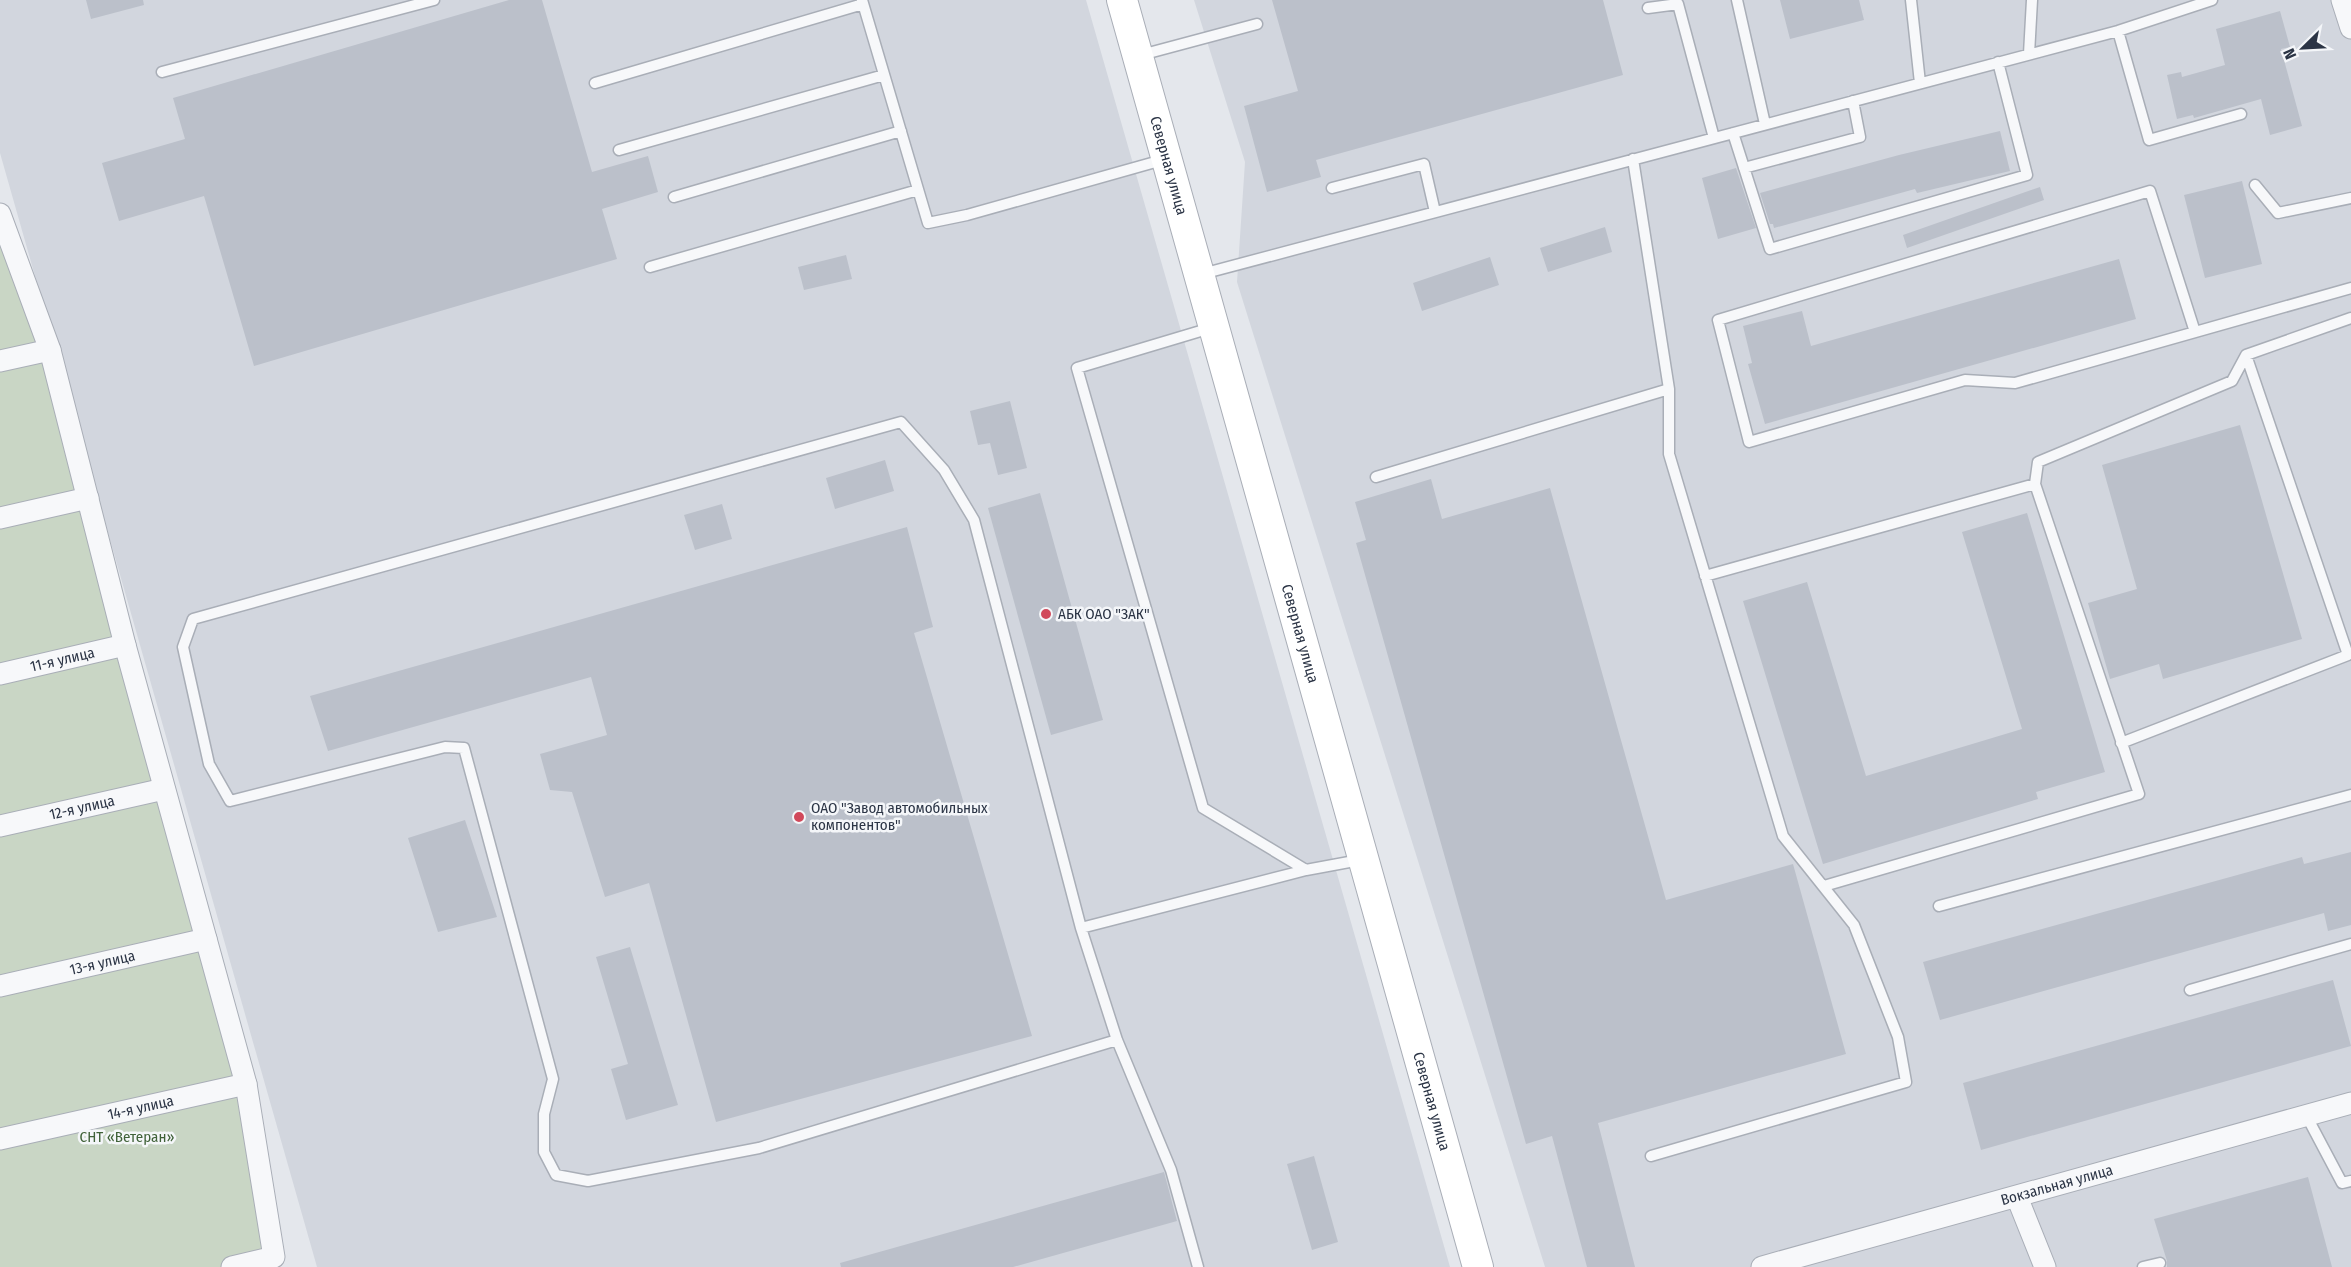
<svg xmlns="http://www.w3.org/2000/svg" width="2351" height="1267" viewBox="0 0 2351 1267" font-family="'Fira Sans Condensed',sans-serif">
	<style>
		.built { fill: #d2d6de }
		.green { fill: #c9d6c5 }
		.building { fill: #bbc0ca }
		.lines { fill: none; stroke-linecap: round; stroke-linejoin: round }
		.service-casing { stroke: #a9aeb7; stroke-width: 13 }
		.minor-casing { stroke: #a9aeb7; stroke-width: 23 }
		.secondary-casing { stroke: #a9aeb7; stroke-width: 32 }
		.service { stroke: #f7f8fa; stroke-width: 10 }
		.minor { stroke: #f7f8fa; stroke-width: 21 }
		.secondary { stroke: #fff; stroke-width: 30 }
		.poi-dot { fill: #d1495b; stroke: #f4f6f9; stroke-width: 2 }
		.labels { text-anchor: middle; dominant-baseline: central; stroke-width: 5; stroke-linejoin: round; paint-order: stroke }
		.street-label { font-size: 15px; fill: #2b3445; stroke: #f4f6f9 }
		.poi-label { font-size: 15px; fill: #2b3445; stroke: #f4f6f9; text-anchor: start }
		.park-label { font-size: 15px; fill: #3f6138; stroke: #f4f6f9 }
	</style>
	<rect width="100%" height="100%" fill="#e4e7ec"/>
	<path class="built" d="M0,0H1086L1450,1267H317L0,153Z
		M1194,0H2351V1267H1545L1237,282L1245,162Z"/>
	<path class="green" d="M0,214L50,350L246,1084L274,1257L232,1267H0Z"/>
	<path class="building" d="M86,0H143L144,5L91,19Z
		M509,0H542L592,172L648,156L658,192L602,209L617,259L254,366L204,196L119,221L102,163L185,139L173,98Z
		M1272,0H1603L1623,75L1316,160L1321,177L1267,192L1244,106L1298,91Z
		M1780,0H1859L1864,20L1790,39Z
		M2280,11L2290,47L2281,49L2302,126L2270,135L2261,99L2194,118L2193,115L2177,119L2167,75L2181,72L2182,77L2225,65L2216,29Z
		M2000,131L2010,171L1917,193L1915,189L1774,228L1773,224H1770L1760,193L1899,155Z
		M1736,168L1756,228L1718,239L1702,178Z
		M2242,181L2262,264L2205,278L2184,195Z
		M2040,187L2044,200L1907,248L1903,235Z
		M1605,227L1612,252L1548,272L1540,248Z
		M846,255L852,279L804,290L798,267Z
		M1490,257L1499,285L1422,311L1413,283Z
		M2119,259L2136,319L1765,424L1748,364L1752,363L1743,326L1802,311L1811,346Z
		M1010,401L1027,468L998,475L990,443L978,445L970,411Z
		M2240,425L2302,639L2163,679L2159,664L2110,679L2088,603L2137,589L2102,465Z
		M885,460L894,491L835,509L826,478Z
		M1431,479L1442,519L1550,488L1666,900L1793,864L1846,1054L1598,1123L1635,1267H1587L1552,1136L1526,1144L1356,543L1366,540L1355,502Z
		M1040,493L1103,720L1051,735L988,508Z
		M722,504L732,539L695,550L684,515Z
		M2027,513L2105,772L2036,792L2038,799L1823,864L1743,601L1807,582L1866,776L2022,729L1962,532Z
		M907,527L933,627L914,633L1032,1036L716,1122L649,883L605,897L572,792L550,790L540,754L607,735L591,677L328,751L310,696Z
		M465,820L497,917L438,932L408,838Z
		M2351,852V925L2328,931L2324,913L1940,1020L1923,962L2302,857L2304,864Z
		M630,947L678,1105L626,1120L611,1069L628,1064L596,957Z
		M2333,980L2351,1046L1981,1150L1963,1083Z
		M1314,1156L1338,1242L1312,1250L1287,1164Z
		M1164,1172L1177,1221L1013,1267H841L840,1263Z
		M2308,1177L2332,1267H2167V1261L2154,1219Z"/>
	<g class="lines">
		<g class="service-casing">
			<path id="service" d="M862,0L928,223L967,215L1166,159
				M1737,0L1765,124
				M1911,0L1920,83
				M1648,8L1678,4L1714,138
				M2118,31L2149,140L2241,114
				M2029,54L2032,0
				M1141,55L1257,24
				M162,72L434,0
				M595,83L863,4
				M1733,133L1770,249L2027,175L1998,62
				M619,150L884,75
				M1744,168L1860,137L1853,101
				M2255,185L2278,213L2351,198
				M1332,188L1424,164L1435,212
				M674,197L901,131
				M650,267L918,190
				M1202,274L2118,31L2212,0
				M1214,327L1077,368L1203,808L1306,870
				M2195,332L2150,191L1718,320L1749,442L1965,380L2015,383L2351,288
				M1376,477L1669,389L1633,159
				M2035,484L2038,462L2232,381L2246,355L2351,318
				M1705,576L2035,484L2139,794L1824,886
				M2121,743L2348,655L2246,355
				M1939,906L2351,795
				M1081,928L1306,870L1360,860
				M2190,990L2351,944
				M1117,1040L759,1148L588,1181L556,1175L544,1152V1114L553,1079L464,748L445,747L230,801L209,764L183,647L193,619L901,422L944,470L974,520L1081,928L1117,1040L1171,1170L1198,1267
				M2306,1115L2342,1183L2351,1181
				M1651,1156L1906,1082L1898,1037L1854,925L1783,836L1669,454V389
				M2143,1267L2160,1263"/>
		</g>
		<g class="minor-casing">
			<g id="minor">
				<path d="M2342,0L2351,28"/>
				<path d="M0,214L50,350L125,645L246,1084L274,1257L232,1267"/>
				<path d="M0,361L50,350"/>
				<path d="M0,518L88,498"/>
				<path id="s1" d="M0,674L125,645"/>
				<path id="s2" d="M0,826L164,789"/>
				<path id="s3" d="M0,986L206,939"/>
				<path id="s4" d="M0,1139L246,1084"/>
				<path d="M2017,1197L2045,1267"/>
				<path id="s5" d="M1762,1267L2351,1103"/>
			</g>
		</g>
		<g class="secondary-casing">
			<g id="secondary">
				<path id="s6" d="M1122,0L1478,1267"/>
			</g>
		</g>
		<use href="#service" class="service"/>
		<use href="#minor" class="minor"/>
		<use href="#secondary" class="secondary"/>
	</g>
	<g class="poi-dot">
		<circle cx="1046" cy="614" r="6"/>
		<circle cx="799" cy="817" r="6"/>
	</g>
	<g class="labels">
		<g class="street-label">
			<text stroke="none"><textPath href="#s6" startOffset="172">Северная улица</textPath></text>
			<text stroke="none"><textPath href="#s6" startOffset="658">Северная улица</textPath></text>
			<text stroke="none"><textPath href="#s1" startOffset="64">11-я улица</textPath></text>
			<text stroke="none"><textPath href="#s2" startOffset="84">12-я улица</textPath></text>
			<text stroke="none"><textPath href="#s3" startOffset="105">13-я улица</textPath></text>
			<text stroke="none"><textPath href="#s6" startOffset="1144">Северная улица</textPath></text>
			<text stroke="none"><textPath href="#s4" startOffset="144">14-я улица</textPath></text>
			<text stroke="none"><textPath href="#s5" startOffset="306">Вокзальная улица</textPath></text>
		</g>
		<g class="poi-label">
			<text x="1058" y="614">АБК ОАО "ЗАК"</text>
			<text x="811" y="808">ОАО "Завод автомобильных<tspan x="811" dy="17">компонентов"</tspan></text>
		</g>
		<g class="park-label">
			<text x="127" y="1137">СНТ «Ветеран»</text>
		</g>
	</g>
	<g transform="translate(2303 48) rotate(246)" stroke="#f4f6f9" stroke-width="4.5" paint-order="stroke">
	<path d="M0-4.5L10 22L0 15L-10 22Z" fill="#2b3445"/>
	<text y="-9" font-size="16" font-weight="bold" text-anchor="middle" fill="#2b3445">N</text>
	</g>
</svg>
